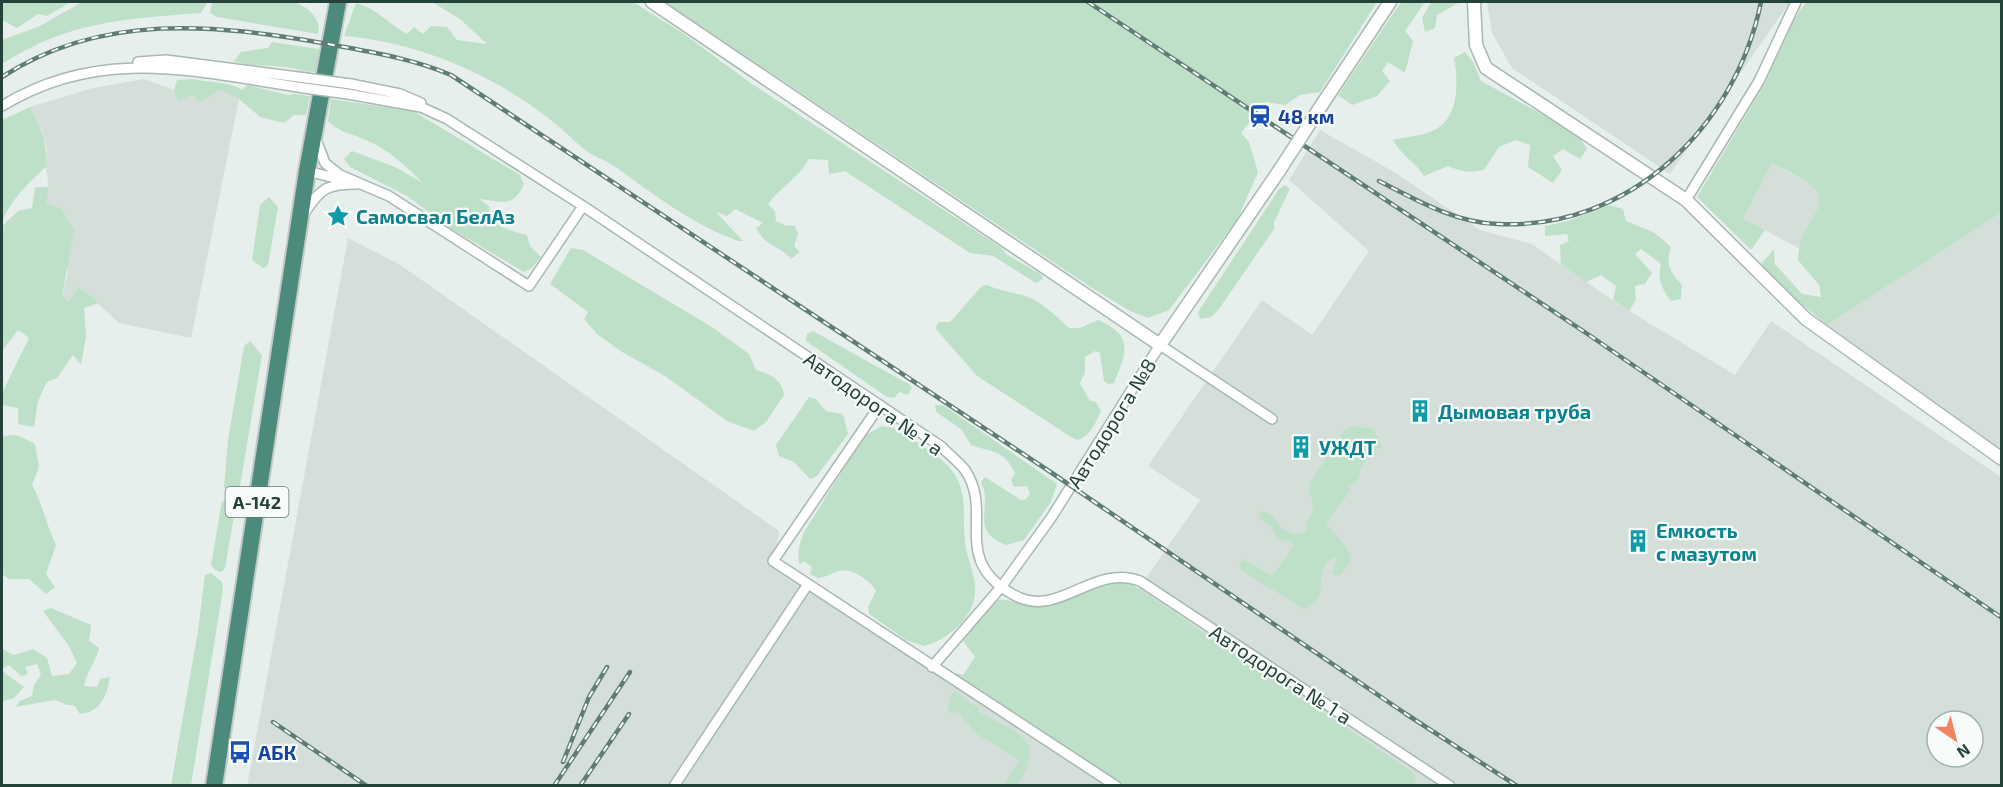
<svg xmlns="http://www.w3.org/2000/svg" width="2003" height="787" viewBox="0 0 2003 787" font-family="'Exo 2',sans-serif">
	<style>
		.built { fill: #d4dfda; fill-rule: evenodd }
		.green { fill: #bfe0c8 }
		.lines { fill: none; stroke-linecap: round; stroke-linejoin: round }
		.minor-casing { stroke: #a8b8b2; stroke-width: 12 }
		.tertiary-casing { stroke: #a8b8b2; stroke-width: 15 }
		.trunk-casing { stroke: #c2cac8; stroke-width: 20 }
		.minor { stroke: #fff; stroke-width: 9 }
		.tertiary { stroke: #fff; stroke-width: 12 }
		.trunk { stroke: #4c8a7c; stroke-width: 16 }
		.rail-casing { stroke: #5f7d75; stroke-width: 4.5 }
		.rail { stroke: #f7fbf9; stroke-width: 2; stroke-dasharray: 7; stroke-linecap: butt }
		.minor-bridge-casing { stroke: #a8b8b2; stroke-width: 12; stroke-linecap: butt }
		.tertiary-bridge-casing { stroke: #a8b8b2; stroke-width: 15; stroke-linecap: butt }
		.minor-bridge { stroke: #fff; stroke-width: 9 }
		.tertiary-bridge { stroke: #fff; stroke-width: 12 }
		.labels { text-anchor: middle; dominant-baseline: central; stroke-width: 4.5; stroke-linejoin: round; paint-order: stroke }
		.shield { fill: #f7fbf9; stroke: #637a73; stroke-width: 1.5 }
		.shield-label { font-size: 18px; font-weight: bold; fill: #24423a }
		.transit-label { font-size: 20px; font-weight: bold; fill: #164399; stroke: #f7fbf9; text-anchor: start }
		.culture-label { font-size: 20px; font-weight: bold; fill: #0d838f; stroke: #f7fbf9; text-anchor: start }
		.street-label { font-size: 20px; fill: #24423a; stroke: #f7fbf9 }
	</style>
	<rect width="100%" height="100%" fill="#e6efeb"/>
	<path class="built" d="M1487,2H1790L1670,174L1512,68L1492,33Z
		M144,79L174,90L178,101L193,95L200,103L220,90L239,99L191,338L119,323L80,287L69,301L62,296L68,272L47,204L49,188L46,167L47,149L41,128L30,107L93,88Z
		M1320,130L1394,172L1480,230L1532,244L1621,306L1735,375L1771,321L2001,477V785H1405L1130,601L1200,500L1148,466L1262,300L1312,335L1369,251L1289,180ZM1937,721H1973V757H1937Z
		M1772,163L1813,186L1820,197V207L1799,248L1743,219Z
		M2001,213V451L1827,325Z
		M348,238L399,264L779,531L774,561L1119,786H247Z"/>
	<path class="green" d="M2,2H71L47,16L38,14L17,28L2,20Z
		M82,2H206L207,3L201,13C124,19 69,21 2,64V40L40,26Z
		M212,2C229,1 284,0 297,3C309,8 322,20 318,34L217,17L210,13Z
		M432,2H633L684,34L752,84L1002,248L1006,254L1042,275L1043,279L1036,283L993,256L970,253L845,171L829,174L828,160L809,159C799,177 780,188 768,204L775,211L776,221L784,225L795,226L798,234L794,246L800,252L791,259C781,246 764,246 756,228L763,223L735,209L727,216L716,212L743,241H738C694,225 654,195 617,168C605,159 590,156 579,145C518,85 429,43 344,36L356,3C376,8 389,24 407,34L414,27L423,34L431,26L447,27L457,40L487,44L460,19Z
		M665,2H1377L1320,92L1300,95L1285,105L1266,102L1241,133L1249,142L1258,172L1237,220L1169,310L1148,318L1130,311L1095,290Z
		M1401,2H1425L1405,31L1413,41L1405,73L1388,62L1382,71L1390,81L1377,96L1352,105L1338,95Z
		M1431,2H1460L1437,15L1435,28L1425,32L1422,18Z
		M1806,2H2001V213L1827,325L1781,287L1761,264L1774,249L1775,264L1802,294L1821,297L1819,285L1798,260C1800,204 1860,205 1772,163L1743,219L1765,230L1751,250L1697,197L1764,85L1794,19Z
		M272,42L318,49L324,56L322,69C309,76 299,68 285,67C267,65 252,67 234,61L241,52L268,48Z
		M1465,52L1473,62L1481,81L1577,133L1587,149L1580,159L1563,149L1553,156L1562,170L1553,183L1528,167L1530,145L1516,140L1499,147L1484,170C1470,173 1461,172 1448,166L1424,176C1415,162 1401,155 1393,140C1405,137 1419,136 1430,132C1459,122 1459,83 1454,58Z
		M193,79C210,83 228,81 242,90L247,85L288,95L295,94L310,96L306,115H294L284,123L260,117L239,99L220,90L200,103L193,95L178,101L174,90L177,80Z
		M331,99L413,111L520,175L524,184C513,209 502,201 479,199L489,206C490,228 508,229 527,235L530,246L541,257L532,268L524,272L450,228L407,196L350,167L344,159L352,151L395,167L423,183C406,166 389,150 366,140C351,133 340,133 328,121Z
		M30,107C41,127 48,144 46,167C28,183 12,199 2,221V120Z
		M1285,185L1290,189L1274,222V229L1219,309L1211,317L1200,319L1198,312L1279,189Z
		M35,187H49L47,203L60,208L74,230L62,296L69,301L79,287L99,303L84,308L86,337L81,365L73,355L57,378L47,382L38,401L34,427L18,424V408L2,405V393L29,338L18,330L2,351V226L18,211L32,208Z
		M269,197L278,207L268,265L263,268L252,260L260,205Z
		M1609,205L1623,209L1626,221L1655,233L1671,247C1665,264 1670,272 1682,285L1681,299L1671,301C1662,290 1657,277 1661,264L1641,249L1635,254L1652,273L1645,284L1635,286L1636,300L1629,311L1613,300L1616,286L1601,275L1586,282L1561,264L1560,245L1569,241L1567,234L1545,236V226L1568,221Z
		M571,248L583,250L712,327L749,354L756,370C770,374 782,379 784,395L766,422L754,431L727,421L665,376L622,352L597,334L584,319L588,312L550,284Z
		M987,285C1000,291 1014,292 1028,297C1043,303 1057,317 1069,328H1080L1098,320C1135,336 1126,353 1114,383L1108,384L1104,381L1100,353L1095,351L1085,357V373L1080,383L1090,401L1096,402L1101,411C1096,422 1091,435 1078,440L1071,437L977,376L935,328L939,322H950L982,286Z
		M813,331L910,385L912,388L908,395L899,392L894,398L887,397L806,341L807,334Z
		M250,341L262,355L238,498H232L224,487L228,440L244,346Z
		M809,397L816,399L826,411L843,414L848,434L817,476L810,479L794,462L779,456L776,445Z
		M935,405H943L1057,484L1051,502L1024,540L1006,545C968,531 994,508 981,482L985,477L1021,500H1025L1030,494L1027,486L1014,487L1011,480L1015,473C1003,449 993,453 971,445L961,429L936,412Z
		M882,426L893,428C913,441 942,454 955,475C968,496 962,519 965,542C967,559 976,575 975,592C975,617 946,641 924,646L906,640L869,614L868,607L876,591C870,580 851,567 838,571C831,574 826,577 818,578L810,574L812,567L803,561L800,565C796,553 800,543 804,532L864,436Z
		M1350,427L1372,428L1382,446C1367,455 1361,465 1357,482L1348,486L1350,491L1326,524L1346,546L1351,556L1347,567L1340,575H1334L1332,573L1336,560L1335,557C1310,567 1334,599 1304,609L1242,571L1239,564L1243,559L1272,576L1293,547L1292,543L1278,539L1271,527L1260,518L1259,513L1261,511L1271,514L1283,530L1296,534L1307,531L1306,525L1314,508L1309,491L1310,483L1344,431Z
		M17,435L35,444L39,467L32,485C43,504 46,525 56,545L46,574L55,587L46,594L29,579H9L2,574V436Z
		M222,501H226L234,516L225,568L221,572L215,570L211,565Z
		M211,573L222,582L223,590L191,785H171L198,631L205,575Z
		M1110,580L1133,585L1409,770L1415,775L1416,786L1123,785L958,677L956,673L963,675L975,657L963,641L992,602C1007,595 1026,607 1043,605C1065,602 1089,588 1110,580Z
		M51,608L91,625L89,641L99,648C96,662 87,671 84,686L97,687L100,679L110,677C107,695 101,712 80,714L74,705H67L55,700L15,707L20,701L32,696L34,685L41,675L37,664L25,667L28,674L21,676L9,665L2,669V649L14,655L33,649L47,658L52,676L69,674L77,663L69,646L43,611Z
		M2,671L24,687L14,698L2,702Z
		M956,691L968,702L978,707L979,712C1014,732 1049,737 1017,785H1004L1019,760L975,733L958,711L953,714L947,710L952,693Z"/>
	<g class="lines">
		<g class="minor-casing">
			<path id="minor" d="M138,62L166,60L306,78
				M351,84L400,94L421,103
				M348,94L421,107L447,119L583,206L942,447C949,455 959,462 965,470C995,514 949,559 1014,595C1058,620 1093,563 1140,581L1450,786
				M2,106C101,45 197,72 304,88
				M317,142L325,163L340,175L389,196L529,286L583,206
				M307,171L343,180
				M1686,200L1759,81L1796,2
				M305,212C321,188 327,184 357,184
				M880,405L773,561L1116,786
				M932,667L1002,586L1051,518L1160,345L1272,419
				M674,786L808,584"/>
		</g>
		<g class="tertiary-casing">
			<path id="tertiary" d="M652,2L1160,345L1279,171
				M1474,2L1476,45L1486,68L1686,200L1806,319L2002,459
				M1321,106L1390,2"/>
		</g>
		<g class="trunk-casing">
			<path id="trunk" d="M214,786L307,171L338,2"/>
		</g>
		<use href="#minor" class="minor"/>
		<use href="#tertiary" class="tertiary"/>
		<use href="#trunk" class="trunk"/>
		<g class="rail-casing">
			<path id="rail" d="M1088,2L1589,335L2002,618
				M2,77C102,12 216,24 328,44C370,52 411,58 451,75L1052,473L1406,714L1517,786
				M1379,181C1416,200 1456,223 1498,224C1630,230 1736,126 1761,2
				M273,722L367,786
				M563,762L589,697L607,667
				M554,786L630,672
				M580,786L629,714"/>
		</g>
		<use href="#rail" class="rail"/>
		<g class="minor-bridge-casing">
			<path id="minor-bridge" d="M306,78L351,84
				M304,88L348,94"/>
		</g>
		<g class="tertiary-bridge-casing">
			<path id="tertiary-bridge" d="M1279,171L1321,106"/>
		</g>
		<use href="#minor-bridge" class="minor-bridge"/>
		<use href="#tertiary-bridge" class="tertiary-bridge"/>
	</g>
	<defs>
		<g id="station-bare" transform="scale(1.8)"><path d="M-3-6H3Q5-6 5-4V2Q5 4 3 4L4.5 6H3L1.5 4h-3L-3 6H-4.5L-3 4Q-5 4-5 2V-4Q-5-6-3-6ZM-3.5-4v3h7v-3ZM-3.5 1v1.5H-2V1ZM2 1v1.5H3.5V1Z" fill="#1a4fb4" stroke="#f7fbf9" stroke-width="2.5" paint-order="stroke"/></g>
		<g id="sight-bare" transform="scale(1.8)"><path d="M0-6L1.8-2.2L6-1.7L2.9 1.2L3.7 5.4L0 3.3L-3.7 5.4L-2.9 1.2L-6-1.7L-1.8-2.2Z" fill="#0f9aa8" stroke="#f7fbf9" stroke-width="2.5" paint-order="stroke"/></g>
		<g id="building-bare" transform="scale(1.8)"><path d="M-4-6H4V6H1V3H-1V6H-4ZM-2.5-4.3h1.7v1.8h-1.7ZM.8-4.3h1.7v1.8H.8ZM-2.5-1h1.7V.8h-1.7ZM.8-1h1.7V.8H.8Z" fill="#0f9aa8" stroke="#f7fbf9" stroke-width="2.5" paint-order="stroke"/></g>
		<g id="bus-bare" transform="scale(1.8)"><path d="M-5-6H5V4H4V6H2V4H-2V6H-4V4H-5ZM-3.5-4V0h7V-4ZM-3.5 1.2v1.5H-2V1.2ZM2 1.2v1.5H3.5V1.2Z" fill="#1a4fb4" stroke="#f7fbf9" stroke-width="2.5" paint-order="stroke"/></g>
	</defs>
	<g fill-rule="evenodd">
		<use href="#station-bare" x="1260" y="116"/>
		<use href="#sight-bare" x="338" y="216"/>
		<use href="#building-bare" x="1420" y="411"/>
		<use href="#building-bare" x="1301" y="447"/>
		<use href="#building-bare" x="1638" y="541"/>
		<use href="#bus-bare" x="240" y="752"/>
	</g>
	<g class="labels">
		<rect class="shield" x="225.5" y="487" width="63" height="30" rx="4.5"/>
		<g class="shield-label">
			<text x="257" y="502">А-142</text>
		</g>
		<g class="transit-label">
			<text x="1278" y="116">48 км</text>
			<text x="258" y="752">АБК</text>
		</g>
		<g class="culture-label">
			<text x="356" y="216">Самосвал БелАз</text>
			<text x="1438" y="411">Дымовая труба</text>
			<text x="1319" y="447">УЖДТ</text>
			<text x="1656" y="530">Емкость<tspan x="1656" dy="23">с мазутом</tspan></text>
		</g>
		<g class="street-label">
			<text transform="translate(874 403) rotate(35)">Автодорога № 1 а</text>
			<text transform="translate(1111 423) rotate(-58)">Автодорога №8</text>
			<text transform="translate(1281 674) rotate(33)">Автодорога № 1 а</text>
		</g>
	</g>
	<rect width="2003" height="787" fill="none" stroke="#24423a" stroke-width="6"/>
	<g transform="translate(1955 739) rotate(145)"><circle r="28" fill="#f7fbf9" stroke="#a3b1ad" stroke-width="1.5"/>
	<path d="M0-4.5L10 22L0 15L-10 22Z" fill="#f4845f"/>
	<text y="-9" font-size="16" font-weight="bold" text-anchor="middle" fill="#24423a">N</text>
	</g>
</svg>
